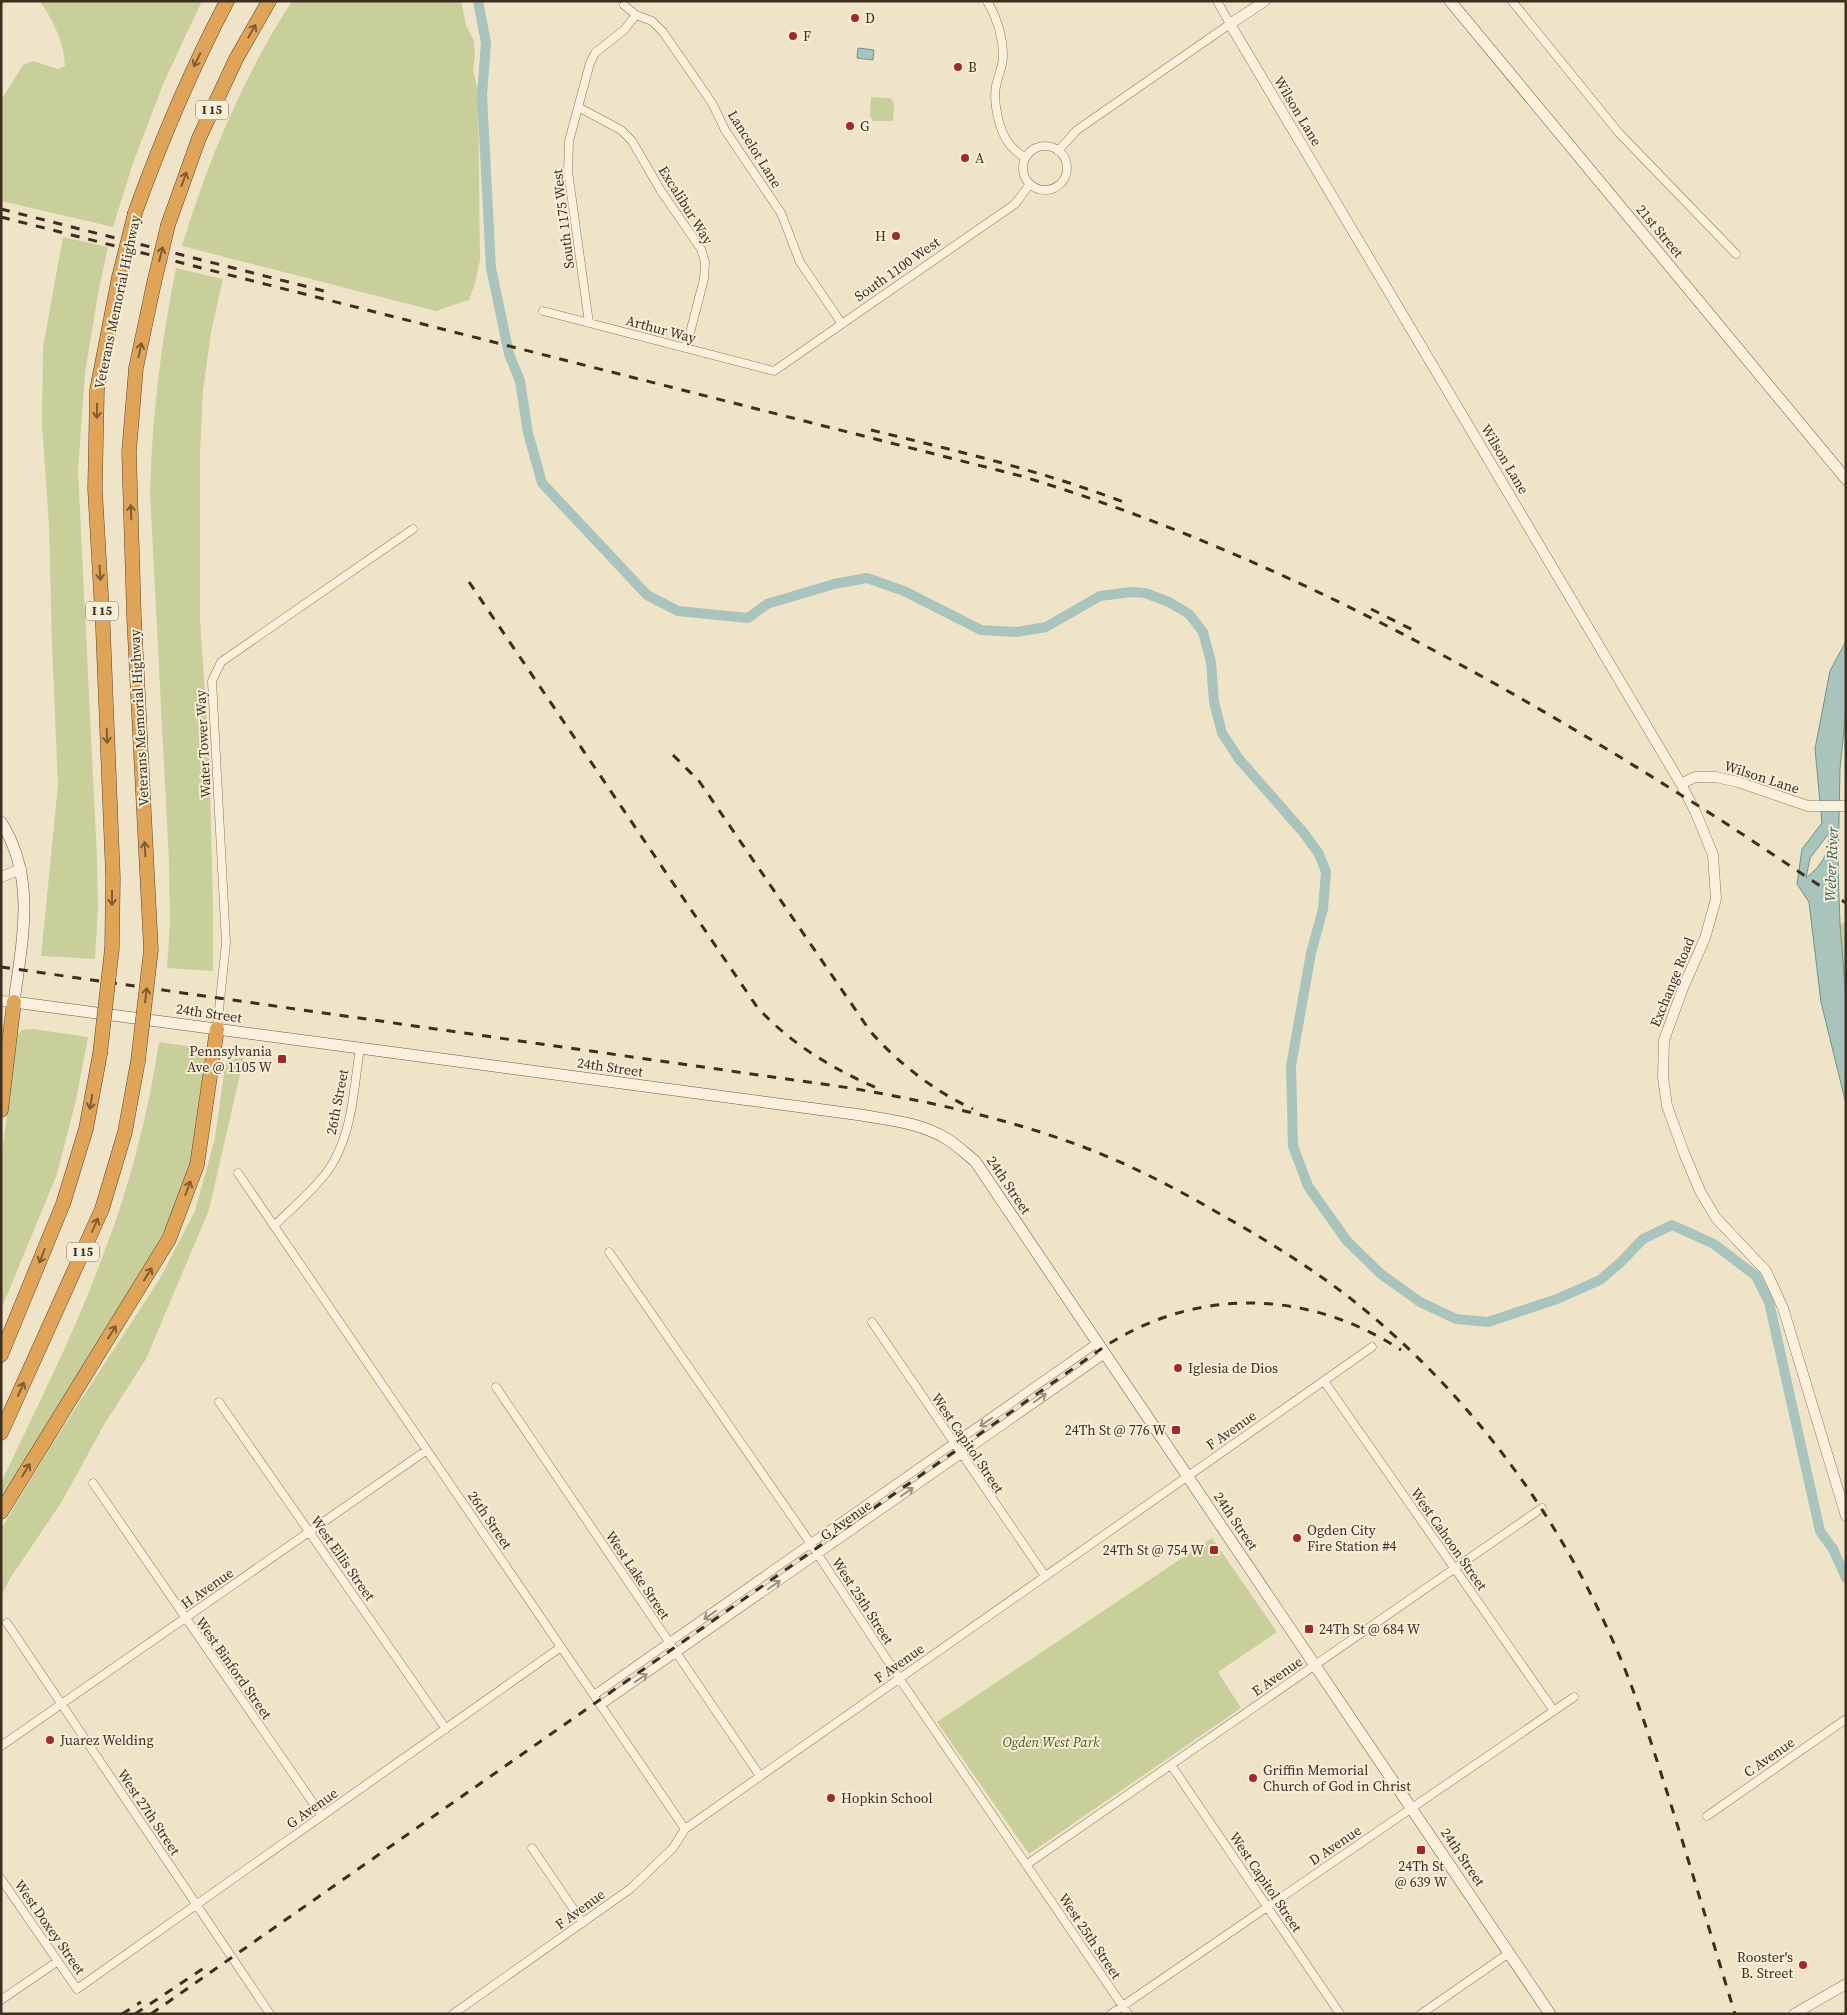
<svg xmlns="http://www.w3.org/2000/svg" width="1847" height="2015" viewBox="0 0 1847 2015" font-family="'Source Serif 4',serif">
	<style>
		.green { fill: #c9cf9b }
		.water { fill: #a9c4bc; stroke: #6f938a; fill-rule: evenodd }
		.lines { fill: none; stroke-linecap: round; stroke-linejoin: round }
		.canal { stroke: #a9c4bc; stroke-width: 10 }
		.minor-casing { stroke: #8d765c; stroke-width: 9 }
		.tertiary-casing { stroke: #8d765c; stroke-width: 11 }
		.secondary-casing { stroke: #6f573f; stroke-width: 12 }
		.motorway-casing { stroke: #5b4430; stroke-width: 15 }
		.minor { stroke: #faf1dc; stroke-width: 8 }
		.tertiary { stroke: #faf1dc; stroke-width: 10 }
		.secondary { stroke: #faf1dc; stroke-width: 11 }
		.motorway { stroke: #e0a458; stroke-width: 14 }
		.rail { stroke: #3d2e20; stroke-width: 3; stroke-dasharray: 9 9; stroke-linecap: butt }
		.motorway-bridge-casing { stroke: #5b4430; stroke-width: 15; stroke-linecap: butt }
		.motorway-bridge { stroke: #e0a458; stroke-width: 14 }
		.oneway { stroke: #7e5d36 }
		.oneway2 { stroke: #9c907e }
		.poi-dot { fill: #9e2a2b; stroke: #f7eed8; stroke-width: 2 }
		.labels { text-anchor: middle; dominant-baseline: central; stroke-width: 4; stroke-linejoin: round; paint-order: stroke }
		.shield { fill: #f7eed8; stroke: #756857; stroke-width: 1 }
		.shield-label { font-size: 12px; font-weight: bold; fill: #3d2e20 }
		.poi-label { font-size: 14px; fill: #3d2e20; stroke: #f7eed8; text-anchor: start }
		.street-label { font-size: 14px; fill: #3d2e20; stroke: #f7eed8 }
		.park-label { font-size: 14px; font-style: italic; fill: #4d5a26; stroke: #f7eed8 }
		.water-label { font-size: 15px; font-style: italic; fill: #2f5d5a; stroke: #f7eed8 }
	</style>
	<rect width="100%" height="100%" fill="#f0e4c8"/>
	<path class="green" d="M40,1H202L164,82L133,163L113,227L1,201V100L23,65L33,61L58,69L65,66C64,41 53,21 40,1Z
		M292,1H461L466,25L474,41L475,56L473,70L478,92L480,260L475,283L469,300L436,311L182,246C208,160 243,77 292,1Z
		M871,97L890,98L894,103L893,121H873L870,116Z
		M63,237L108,247L98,294L85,373L78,470L97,858L98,908L95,959L41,956L58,784L52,647L49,526L42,424L43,347Z
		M176,268L223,279L211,332L203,391L200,454V620L209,750L213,904V971L167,968L170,924L169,862L150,493C152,417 161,343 176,268Z
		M1846,922V998L1840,924Z
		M33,1029L88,1037L76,1100L57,1174L1,1310V1159L18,1034L22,1030Z
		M159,1042L200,1048V1050L207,1054C204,1079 203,1104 199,1128C193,1167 177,1206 159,1241L1,1502V1483C36,1408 74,1335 102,1258C129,1188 148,1116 159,1042Z
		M244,1057L209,1210L146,1359L105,1423L61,1503L11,1577L1,1596V1529L49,1449L159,1280L195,1211L215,1138L225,1066L227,1061Z
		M1212,1538L1277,1632L1218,1672L1241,1708L1029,1854L937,1722Z"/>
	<path class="water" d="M858,48L874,50L873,60L857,58Z
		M1846,641V710L1840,769L1838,870L1840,924L1846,998V1104L1821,1002L1809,902L1797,884L1802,849L1822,823L1815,749L1830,671ZM1829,833C1829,854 1822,865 1806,878L1810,858Z"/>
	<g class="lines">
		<path class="canal" d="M478,1L486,43L482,95L491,268L509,354L520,381L528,433L542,483L647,595L678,611L748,618L767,604L834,584L867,578L904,591L981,630L1016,632L1046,627L1100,596L1131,592L1145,593L1169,602L1189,614L1203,632L1211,662L1214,702L1222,733L1239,759L1303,832L1319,854L1326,872L1323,909L1311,953L1291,1066L1293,1146L1308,1186L1347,1241L1381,1274L1420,1302L1456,1319L1488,1322L1557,1299L1600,1280L1620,1263L1643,1239L1672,1225L1714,1244L1756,1276L1769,1302L1820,1531L1833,1549L1846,1578"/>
		<g class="minor-casing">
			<path id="minor" d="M987,1C997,18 1003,36 1003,56C1003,66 998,76 996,86C993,102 999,132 1010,145C1014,150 1020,154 1025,158
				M1512,1L1619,133L1736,254
				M624,5L636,15L652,21L663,32L712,103L725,130L781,213L800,262L842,324
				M578,107L621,130L632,141L661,191L701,249L705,262L704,279L686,348
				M1023 168a22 22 0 1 1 44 0a22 22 0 1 1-44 0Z
				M1058,151L1077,130L1230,24L1217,1
				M543,311L774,371L1015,204L1030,184
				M589,323L568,171L569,141L590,63L595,53L624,30L636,15
				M217,1029L226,943L212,681L221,662L413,529
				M238,1173L685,1829
				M274,1226C291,1209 323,1182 334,1161C353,1127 354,1086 360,1048
				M609,1252L811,1544L899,1678L1128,2014
				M872,1322L1045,1576
				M1324,1381L1554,1711
				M496,1387L760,1776
				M219,1402L446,1729
				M93,1483L322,1816
				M7,1623L270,2014
				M594,1695L1097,1343
				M601,1705L1105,1354
				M1,1746L427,1450
				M1171,1765L1340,2014
				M1707,1816L1846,1719
				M532,1848L583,1923
				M1026,1865L1542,1508
				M1,1879L77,1989L561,1647
				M1,2000L58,1961
				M453,2014L630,1889L673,1848L685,1829L1372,1347
				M1111,2014L1574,1697
				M1421,2014L1509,1953"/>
		</g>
		<g class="tertiary-casing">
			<path id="tertiary" d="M1265,1L1230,24L1681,784L1696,813L1713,855L1716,899L1705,938L1683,988L1664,1040L1663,1077L1667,1106L1684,1153L1700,1191L1716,1218L1766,1271L1783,1308L1846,1516
				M1681,784L1695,777H1716L1738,782L1808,806H1846
				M1,877L21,869
				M1,1001L14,1002
				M1794,2014L1846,1984"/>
		</g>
		<g class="secondary-casing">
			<path id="secondary" d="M1450,1L1846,479
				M1,822C37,879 22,940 14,1002L861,1115C890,1120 921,1123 947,1139C957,1145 966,1154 975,1161L1550,2014"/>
		</g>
		<g class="motorway-casing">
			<path id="motorway" d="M135,213C162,138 190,72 227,1
				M168,225L199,138L236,59L269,1
				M112,948L113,878L103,629L95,489L97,390L119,277
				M151,950L134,617L129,452L136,368L154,283
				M1,1110L14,1002
				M1,1355L63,1204L86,1129L100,1054
				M1,1433L102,1209L125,1132L138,1061
				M1,1512L169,1239L197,1165L217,1029"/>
		</g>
		<use href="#minor" class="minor"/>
		<use href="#tertiary" class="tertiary"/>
		<use href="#secondary" class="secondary"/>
		<use href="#motorway" class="motorway"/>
		<path class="rail" d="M1,209L328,292
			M1,217L1021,476C1259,548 1479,667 1689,800C1742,833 1794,869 1846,903
			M871,430C957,451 1043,471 1126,503
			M469,582L757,1007C792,1045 833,1069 879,1089
			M1371,609L1413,630
			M673,755L699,781L870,1031C898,1063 934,1091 973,1109
			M1,967L850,1088C927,1101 1005,1118 1078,1145C1130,1164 1179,1190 1227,1218C1273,1244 1319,1273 1360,1306C1469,1395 1555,1510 1612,1639C1634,1687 1650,1739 1666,1789C1690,1864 1712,1939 1735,2014
			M122,2014L141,2002
			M135,2014L204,1968
			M151,2014L1101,1349C1195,1286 1308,1289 1401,1350"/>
		<g class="motorway-bridge-casing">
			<path id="motorway-bridge" d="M119,277L135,213
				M154,283L168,225
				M100,1054L112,948
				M138,1061L151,950"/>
		</g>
		<use href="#motorway-bridge" class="motorway-bridge"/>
	</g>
	<defs><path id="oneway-shaft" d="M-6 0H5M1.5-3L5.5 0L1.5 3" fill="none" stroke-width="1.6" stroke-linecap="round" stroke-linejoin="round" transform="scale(1.25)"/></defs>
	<g class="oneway">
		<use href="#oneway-shaft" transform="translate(252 31) rotate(-60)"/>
		<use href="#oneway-shaft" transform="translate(197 60) rotate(116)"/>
		<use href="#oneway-shaft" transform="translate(184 179) rotate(-70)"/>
		<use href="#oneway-shaft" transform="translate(161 254) rotate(-76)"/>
		<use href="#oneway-shaft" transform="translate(140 350) rotate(-78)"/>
		<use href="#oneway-shaft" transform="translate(97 411) rotate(91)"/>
		<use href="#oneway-shaft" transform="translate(131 512) rotate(-92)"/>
		<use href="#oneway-shaft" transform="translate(100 573) rotate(87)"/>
		<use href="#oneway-shaft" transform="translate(107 736) rotate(88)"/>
		<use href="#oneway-shaft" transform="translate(145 849) rotate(-93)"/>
		<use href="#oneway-shaft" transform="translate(112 898) rotate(90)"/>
		<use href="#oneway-shaft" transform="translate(146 995) rotate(-83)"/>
		<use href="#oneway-shaft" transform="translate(91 1102) rotate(100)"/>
		<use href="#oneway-shaft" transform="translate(188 1188) rotate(-69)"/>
		<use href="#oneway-shaft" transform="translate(95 1225) rotate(-66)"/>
		<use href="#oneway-shaft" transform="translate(42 1256) rotate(111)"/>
		<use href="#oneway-shaft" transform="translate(148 1274) rotate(-58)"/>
		<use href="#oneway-shaft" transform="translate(112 1332) rotate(-58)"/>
		<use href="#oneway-shaft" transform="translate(21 1389) rotate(-66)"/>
		<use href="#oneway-shaft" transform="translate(26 1470) rotate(-59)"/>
	</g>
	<g class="oneway2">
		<use href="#oneway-shaft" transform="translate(1040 1398) rotate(-35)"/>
		<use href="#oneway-shaft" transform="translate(986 1422) rotate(145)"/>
		<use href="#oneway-shaft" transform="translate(907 1492) rotate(-35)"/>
		<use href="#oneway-shaft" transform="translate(774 1585) rotate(-35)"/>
		<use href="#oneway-shaft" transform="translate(710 1615) rotate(145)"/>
		<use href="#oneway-shaft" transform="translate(641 1678) rotate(-34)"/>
	</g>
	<g class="poi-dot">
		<circle cx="855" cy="18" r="5"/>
		<circle cx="793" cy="36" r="5"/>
		<circle cx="958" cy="67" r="5"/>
		<circle cx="850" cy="126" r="5"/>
		<circle cx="965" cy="158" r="5"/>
		<circle cx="896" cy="236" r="5"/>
		<rect x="277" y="1054" width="10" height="10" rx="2.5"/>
		<circle cx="1178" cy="1368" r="5"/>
		<rect x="1171" y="1425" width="10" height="10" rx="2.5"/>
		<circle cx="1297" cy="1538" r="5"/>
		<rect x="1209" y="1545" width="10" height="10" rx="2.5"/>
		<rect x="1304" y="1624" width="10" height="10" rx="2.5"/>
		<circle cx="50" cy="1740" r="5"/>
		<circle cx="1253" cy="1778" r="5"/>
		<circle cx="831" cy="1798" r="5"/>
		<rect x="1416" y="1845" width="10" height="10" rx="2.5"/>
		<circle cx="1803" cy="1965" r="5"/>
	</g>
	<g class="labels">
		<g class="shield">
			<rect x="196" y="100.5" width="32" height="19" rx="4"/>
			<rect x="86" y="601.5" width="32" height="19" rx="4"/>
			<rect x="67" y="1242.5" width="32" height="19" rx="4"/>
		</g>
		<g class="shield-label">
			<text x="212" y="110">I 15</text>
			<text x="102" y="611">I 15</text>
			<text x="83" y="1252">I 15</text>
		</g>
		<g class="poi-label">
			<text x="865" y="18">D</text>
			<text x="803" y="36">F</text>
			<text x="968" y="67">B</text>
			<text x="860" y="126">G</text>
			<text x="975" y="158">A</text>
			<text x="886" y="236" text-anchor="end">H</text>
			<text x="272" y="1051" text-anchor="end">Pennsylvania<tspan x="272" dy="16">Ave @ 1105 W</tspan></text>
			<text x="1188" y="1368">Iglesia de Dios</text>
			<text x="1166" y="1430" text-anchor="end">24Th St @ 776 W</text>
			<text x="1307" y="1530">Ogden City<tspan x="1307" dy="16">Fire Station #4</tspan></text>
			<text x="1204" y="1550" text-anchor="end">24Th St @ 754 W</text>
			<text x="1319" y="1629">24Th St @ 684 W</text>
			<text x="60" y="1740">Juarez Welding</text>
			<text x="1263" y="1770">Griffin Memorial<tspan x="1263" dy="16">Church of God in Christ</tspan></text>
			<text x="841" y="1798">Hopkin School</text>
			<text x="1421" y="1866" text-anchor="middle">24Th St<tspan x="1421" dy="16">@ 639 W</tspan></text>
			<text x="1793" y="1957" text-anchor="end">Rooster's<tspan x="1793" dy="16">B. Street</tspan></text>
		</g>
		<g class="street-label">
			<text transform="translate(1298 111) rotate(59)">Wilson Lane</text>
			<text transform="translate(755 149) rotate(58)">Lancelot Lane</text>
			<text transform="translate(686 205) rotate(58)">Excalibur Way</text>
			<text transform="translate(563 219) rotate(-97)">South 1175 West</text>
			<text transform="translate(1660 231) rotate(50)">21st Street</text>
			<text transform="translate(897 269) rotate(-35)">South 1100 West</text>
			<text transform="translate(117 302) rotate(-78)">Veterans Memorial Highway</text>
			<text transform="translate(661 329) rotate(15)">Arthur Way</text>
			<text transform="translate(1505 459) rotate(59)">Wilson Lane</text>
			<text transform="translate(139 718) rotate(-93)">Veterans Memorial Highway</text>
			<text transform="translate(203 744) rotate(-93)">Water Tower Way</text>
			<text transform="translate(1762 777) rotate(18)">Wilson Lane</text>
			<text transform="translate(1672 982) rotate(-68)">Exchange Road</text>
			<text transform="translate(209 1013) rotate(8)">24th Street</text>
			<text transform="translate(610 1067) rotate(8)">24th Street</text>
			<text transform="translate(337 1102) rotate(-79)">26th Street</text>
			<text transform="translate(1009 1185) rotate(56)">24th Street</text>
			<text transform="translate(1231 1430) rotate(-35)">F Avenue</text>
			<text transform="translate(968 1443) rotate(56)">West Capitol Street</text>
			<text transform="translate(490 1520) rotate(56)">26th Street</text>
			<text transform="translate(846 1520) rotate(-35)">G Avenue</text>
			<text transform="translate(1236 1521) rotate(56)">24th Street</text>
			<text transform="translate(1449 1539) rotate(55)">West Cahoon Street</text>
			<text transform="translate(343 1558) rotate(55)">West Ellis Street</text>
			<text transform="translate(638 1575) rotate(56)">West Lake Street</text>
			<text transform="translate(207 1588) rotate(-35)">H Avenue</text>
			<text transform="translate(863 1601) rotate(57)">West 25th Street</text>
			<text transform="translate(899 1663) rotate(-35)">F Avenue</text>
			<text transform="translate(234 1668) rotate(55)">West Binford Street</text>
			<text transform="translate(1277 1676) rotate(-35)">E Avenue</text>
			<text transform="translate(1769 1757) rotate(-35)">C Avenue</text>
			<text transform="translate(312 1808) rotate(-35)">G Avenue</text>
			<text transform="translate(149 1812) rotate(56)">West 27th Street</text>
			<text transform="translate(1335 1845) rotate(-34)">D Avenue</text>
			<text transform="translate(1463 1857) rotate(56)">24th Street</text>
			<text transform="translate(1266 1882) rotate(56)">West Capitol Street</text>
			<text transform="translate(580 1909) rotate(-36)">F Avenue</text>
			<text transform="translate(50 1927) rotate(55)">West Doxey Street</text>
			<text transform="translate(1090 1936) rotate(56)">West 25th Street</text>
		</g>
		<g class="park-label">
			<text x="1051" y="1742">Ogden West Park</text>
		</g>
		<g class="water-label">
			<text transform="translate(1831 864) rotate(-88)">Weber River</text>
		</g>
	</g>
	<rect width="1847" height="2015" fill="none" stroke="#3d2e20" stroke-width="5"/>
</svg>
